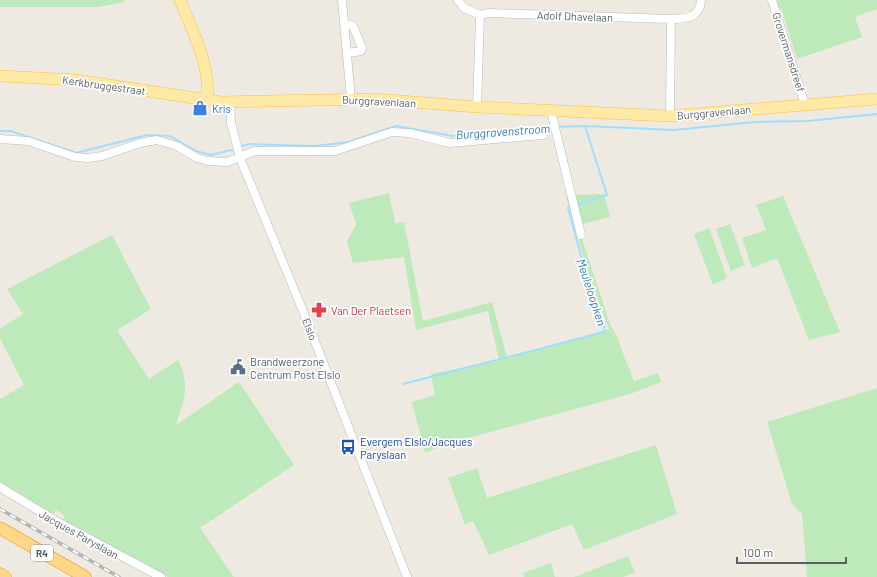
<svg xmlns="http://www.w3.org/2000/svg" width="877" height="577" viewBox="0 0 877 577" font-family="Barlow,sans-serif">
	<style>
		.green { fill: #bee9bb }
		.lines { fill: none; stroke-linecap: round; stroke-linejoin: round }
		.stream { stroke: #a1deff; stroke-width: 2 }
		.minor-casing { stroke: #b4b9bd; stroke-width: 9 }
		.major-casing { stroke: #ffbd4a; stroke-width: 12 }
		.highway-casing { stroke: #f09100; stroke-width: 13 }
		.minor { stroke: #fff; stroke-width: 8 }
		.major { stroke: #ffe9a6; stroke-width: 11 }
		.highway { stroke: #ffd788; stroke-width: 12 }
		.rail-casing { stroke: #b3b4b5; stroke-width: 3.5 }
		.rail { stroke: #fff; stroke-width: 2; stroke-dasharray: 6; stroke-linecap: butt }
		.labels { text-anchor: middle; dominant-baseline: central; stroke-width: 3.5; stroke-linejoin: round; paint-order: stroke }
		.shield { fill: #fff; stroke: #8c8f92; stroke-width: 1 }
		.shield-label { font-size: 10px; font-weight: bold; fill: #5a5f64 }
		.street-label { font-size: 11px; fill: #5a5f64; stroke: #fff }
		.shop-label { font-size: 11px; fill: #366cbe; stroke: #fff; text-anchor: start }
		.health-label { font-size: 11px; fill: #be3a42; stroke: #fff; text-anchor: start }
		.service-label { font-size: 11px; fill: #4e5e75; stroke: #fff; text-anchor: start }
		.transit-label { font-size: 11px; fill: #164399; stroke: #fff; text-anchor: start }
		.water-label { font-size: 12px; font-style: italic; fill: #317bb2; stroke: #fff }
	</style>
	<rect width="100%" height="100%" fill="#efeae1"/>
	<path class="green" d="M0,0H124V2L99,7H0Z
		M776,0H877V9L855,17L862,37L797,59L781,8H778Z
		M389,193L395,223L404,222L423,321L492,302L507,357L609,329L589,276L566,197L568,196L610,324L616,335L634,381L658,373L661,382L630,394L446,444L425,453L412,402L435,395L431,374L499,360L488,311L416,330L404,257L353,263L347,242L356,224L349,203Z
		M604,194L610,217L579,225L572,195Z
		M783,196L840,332L809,340L777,258L752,268L742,238L766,230L756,205Z
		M730,224L745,265L731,271L716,229Z
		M709,228L727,278L713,285L694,234Z
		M112,235L151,309L117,330L149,379L178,360C191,385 184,400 176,425L239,382L294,465L200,528L234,577H168L63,521L64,515L56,510L53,514L0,482V399L24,385L0,338V329L23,314L7,289Z
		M877,388V577H807L802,514L792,504L767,422Z
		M656,445L677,514L584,550L572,524L489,555L473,521L465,524L448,478L477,468L487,498Z
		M628,556L635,572L623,577H574Z
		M551,563L555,577H524L523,573Z"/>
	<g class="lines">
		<path class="stream" d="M556,127L585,126L674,130L755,122L808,121L877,114
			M0,131H11L76,153L147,135L170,136L196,151L211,155L235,149
			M239,147L249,144L315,146L348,142L396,126L453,136L552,128
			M577,205L607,195L585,126
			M403,384L601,333L605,330L584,267L568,208L572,206"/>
		<g class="minor-casing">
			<path id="minor" d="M342,0L351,99
				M458,0L464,8L480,15
				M772,0L805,105
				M345,24L353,26L362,48L361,51L348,53
				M230,102L231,123L240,158L305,316L407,577
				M477,107L480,15L489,13L671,19
				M551,111L581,235
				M670,116L671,19C686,19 700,18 701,0
				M0,139L28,141L75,157L88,158L102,156L140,143L157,140L177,146L197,158L208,161L227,162L255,151H335L392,132L409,133L450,143L543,135
				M0,487L54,520L161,577"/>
		</g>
		<g class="major-casing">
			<path id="major" d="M180,0C192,31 211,65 207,100
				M0,76L76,80L221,102L375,99L477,107L670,116L877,99"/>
		</g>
		<g class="highway-casing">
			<path id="highway" d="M0,528L85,577
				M0,574L5,577"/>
		</g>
		<use href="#minor" class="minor"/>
		<use href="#major" class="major"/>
		<use href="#highway" class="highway"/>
		<g class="rail-casing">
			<path id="rail" d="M0,509L119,577"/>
		</g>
		<use href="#rail" class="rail"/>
	</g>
	<defs>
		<g id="shop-bare" transform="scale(1.2)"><path d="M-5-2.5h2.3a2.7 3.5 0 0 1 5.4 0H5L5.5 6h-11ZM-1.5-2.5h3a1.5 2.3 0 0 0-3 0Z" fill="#3f7fe0" stroke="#fff" stroke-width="2.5" paint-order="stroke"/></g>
		<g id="pharmacy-bare" transform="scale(1.2)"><path d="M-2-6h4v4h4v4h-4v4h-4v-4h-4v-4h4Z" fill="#e0444e" stroke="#fff" stroke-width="2.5" paint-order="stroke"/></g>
		<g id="civic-bare" transform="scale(1.2)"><path d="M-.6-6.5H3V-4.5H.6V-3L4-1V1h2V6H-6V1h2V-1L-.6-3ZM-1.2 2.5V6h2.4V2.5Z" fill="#5c6f8a" stroke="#fff" stroke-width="2.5" paint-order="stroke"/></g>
		<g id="bus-bare" transform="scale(1.2)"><path d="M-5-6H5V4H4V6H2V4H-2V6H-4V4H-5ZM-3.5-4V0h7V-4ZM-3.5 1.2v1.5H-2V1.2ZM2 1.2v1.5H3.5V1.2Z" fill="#1a4fb4" stroke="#fff" stroke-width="2.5" paint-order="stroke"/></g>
	</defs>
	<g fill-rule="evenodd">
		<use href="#shop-bare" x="200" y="108"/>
		<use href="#pharmacy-bare" x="319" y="310"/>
		<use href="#civic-bare" x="238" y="367"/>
		<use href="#bus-bare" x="348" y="447"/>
	</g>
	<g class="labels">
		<rect class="shield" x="31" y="545" width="22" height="16" rx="3"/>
		<g class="shield-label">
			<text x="42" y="553">R4</text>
		</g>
		<g class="street-label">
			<text transform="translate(575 16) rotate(2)">Adolf Dhavelaan</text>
			<text transform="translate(789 52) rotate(72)">Grovermansdreef</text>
			<text transform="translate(104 85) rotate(8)">Kerkbruggestraat</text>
			<text transform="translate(379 101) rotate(3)">Burggravenlaan</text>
			<text transform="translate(714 112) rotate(-5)">Burggravenlaan</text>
			<text transform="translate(310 329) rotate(69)">Elslo</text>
			<text transform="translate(79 534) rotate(29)">Jacques Paryslaan</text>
		</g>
		<g class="shop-label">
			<text x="212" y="108">Kris</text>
		</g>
		<g class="health-label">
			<text x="331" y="310">Van Der Plaetsen</text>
		</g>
		<g class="service-label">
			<text x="250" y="361">Brandweerzone<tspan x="250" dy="13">Centrum Post Elslo</tspan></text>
		</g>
		<g class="transit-label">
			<text x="360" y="441">Evergem Elslo/Jacques<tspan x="360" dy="13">Paryslaan</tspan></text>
		</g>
		<g class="water-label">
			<text transform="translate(503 131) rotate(-4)">Burggravenstroom</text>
			<text transform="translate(592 292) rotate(72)">Meuleloopken</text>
		</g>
	</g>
	<path d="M737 557v6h109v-6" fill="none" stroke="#5a5f64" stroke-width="2"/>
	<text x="743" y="557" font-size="12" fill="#5a5f64" stroke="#ffffff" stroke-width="3" paint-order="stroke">100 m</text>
</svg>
